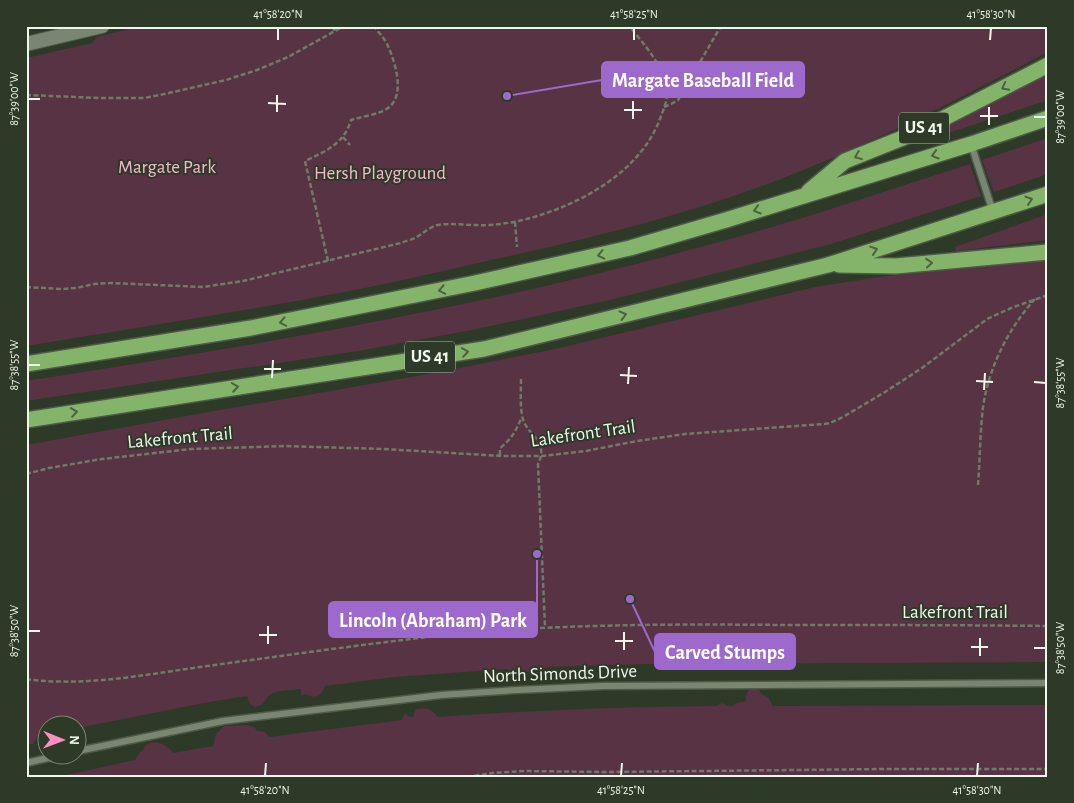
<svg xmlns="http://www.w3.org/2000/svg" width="1074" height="803" viewBox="0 0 1074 803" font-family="'Alegreya Sans',sans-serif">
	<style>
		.green { fill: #583343 }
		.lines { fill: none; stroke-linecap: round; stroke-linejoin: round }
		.service-casing { stroke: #4e5948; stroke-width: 9 }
		.tertiary-casing { stroke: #4e5948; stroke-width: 16 }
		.motorway-casing { stroke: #4e5948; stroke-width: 18 }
		.path { stroke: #6f7a6a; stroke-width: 2.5; stroke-dasharray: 5 2.5; stroke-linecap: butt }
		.service { stroke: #798772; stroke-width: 6 }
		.tertiary { stroke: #798772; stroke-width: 14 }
		.motorway { stroke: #84b36a; stroke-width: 15 }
		.oneway { stroke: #4b643e }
		.ticks { fill: none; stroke: #eff7ec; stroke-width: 2 }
		.labels { text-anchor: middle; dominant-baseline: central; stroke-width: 4; stroke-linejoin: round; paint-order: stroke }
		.shield { fill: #2d3a27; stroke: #b5beb1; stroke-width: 1 }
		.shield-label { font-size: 18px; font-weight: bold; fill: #eff7ec }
		.park-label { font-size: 19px; fill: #f9b7d3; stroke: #2d3a27 }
		.street-label { font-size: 19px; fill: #eff7ec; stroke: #2d3a27 }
		.leader { fill: none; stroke: #9e69cc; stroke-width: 2 }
		.callout-dot { fill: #9e69cc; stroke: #2d3a27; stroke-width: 2 }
		.callout { fill: #9e69cc; stroke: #9e69cc; stroke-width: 2 }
		.callout-label { font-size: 20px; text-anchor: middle; font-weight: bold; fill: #fff }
		.neatline { fill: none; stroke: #eff7ec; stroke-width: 2 }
		.ticks-label { font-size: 12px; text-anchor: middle; fill: #eff7ec }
	</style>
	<rect width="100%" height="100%" fill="#2d3a27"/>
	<path class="green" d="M141,26H1048V52C960,98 873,143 781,179C687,215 589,239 491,260C432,274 372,287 313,298C217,315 122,330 26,346V58L92,43L97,37Z
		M1048,74V100L918,143L917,141Z
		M1048,138V174L994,192L982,160Z
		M970,164L981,196L831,244L737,268L610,300L472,330L358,351L26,401V381C217,351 408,320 596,274C668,256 741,237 812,215C865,198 917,181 970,164Z
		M1048,214V240L956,251L955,247Z
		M1048,258V662L647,664L545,667L543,672C535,676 528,672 520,669L519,672L513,674L507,669L394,677L325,686C322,695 315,700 306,694L303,695L301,694V689C294,690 279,690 273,693C264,697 267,705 255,707L250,704L247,696L209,702L78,728V726H48L47,735L37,737L33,744H26V445L203,413L434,373L555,349L815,287L886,276Z
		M751,688H755L760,691L761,694L768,697L773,706L1048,705V777H57L135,760L140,752L143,750L145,746C154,738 166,744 173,753L213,746L216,734L224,726L248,725L255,728L257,731L265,732L269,737L402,720L404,714H406L410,717H413L416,709C427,707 431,709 438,717C530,710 623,707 716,706L720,704L723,703L727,706H733C736,702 740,702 745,702C746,697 746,692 751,688Z"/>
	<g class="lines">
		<g class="service-casing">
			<path id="service" d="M971,144L993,212
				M78,751L223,721L441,695L517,690L603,686L1048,683
				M26,763L57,756"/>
		</g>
		<g class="tertiary-casing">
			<path id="tertiary" d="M26,44L102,26"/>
		</g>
		<g class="motorway-casing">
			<path id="motorway" d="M809,191L845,161L915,133L1048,65
				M839,265L896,266L1048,252
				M26,364L251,328L475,283L630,248L726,220L971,144L1048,118
				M26,420L484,349L828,265L1048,194"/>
		</g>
		<path class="path" d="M334,26V32
			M26,95L100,98H144L160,95L226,80L257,70L288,57L344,26
			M664,107L671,104L678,100L721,26
			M343,137L350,145
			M515,222L517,247
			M328,261L305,161C326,151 344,144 351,120C363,116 378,115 388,108C406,95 395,62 388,46C385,39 379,33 374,26
			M26,287L62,289L76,288L94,284L111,283L203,287L243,281L401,243C405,241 411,240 415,238C423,234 429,227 438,225C450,223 464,225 476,225C488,226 501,224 514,222C571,210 641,175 661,116C664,108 668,99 667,90C665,67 643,43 629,26
			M521,379C521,391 520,403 522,415C525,436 550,439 538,464L545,627
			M500,455V448C512,439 516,430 522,417
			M26,474L49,468L102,459L191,449L285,446L383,449L503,456H542L586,451L637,441L685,434L824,424L830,423L843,417L885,392L922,368L987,319L1011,308L1048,295
			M978,485C980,459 980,433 983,407C989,367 1008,329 1035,299
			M26,679C84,687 143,675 200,667C289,655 377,642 466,633C572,624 678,624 785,625C873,625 960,625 1048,626
			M467,777L493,773L523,771L607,772L887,769H1048"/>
		<use href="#service" class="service"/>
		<use href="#tertiary" class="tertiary"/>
		<use href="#motorway" class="motorway"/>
	</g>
	<defs><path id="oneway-chevron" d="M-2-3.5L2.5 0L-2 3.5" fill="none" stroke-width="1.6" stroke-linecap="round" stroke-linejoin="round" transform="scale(1.25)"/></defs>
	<g class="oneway">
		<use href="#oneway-chevron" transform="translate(1005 87) rotate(153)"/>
		<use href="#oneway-chevron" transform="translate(935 155) rotate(163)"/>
		<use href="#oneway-chevron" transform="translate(858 156) rotate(158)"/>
		<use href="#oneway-chevron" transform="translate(1029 200) rotate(-18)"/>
		<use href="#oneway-chevron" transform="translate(757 210) rotate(163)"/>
		<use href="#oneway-chevron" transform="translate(874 250) rotate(-18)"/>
		<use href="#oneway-chevron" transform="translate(601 255) rotate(167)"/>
		<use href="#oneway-chevron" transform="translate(929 263) rotate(-5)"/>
		<use href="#oneway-chevron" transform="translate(442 290) rotate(169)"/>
		<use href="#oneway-chevron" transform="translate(623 315) rotate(-14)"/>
		<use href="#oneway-chevron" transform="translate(283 322) rotate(169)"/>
		<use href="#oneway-chevron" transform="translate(465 352) rotate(-9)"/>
		<use href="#oneway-chevron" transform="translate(235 387) rotate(-9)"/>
		<use href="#oneway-chevron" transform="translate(74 412) rotate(-9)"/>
	</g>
	<path class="ticks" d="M278,40V28M634,40V28M990,40L991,28M28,99H40M268,103L286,104M624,110H642M277,112V95M980,116H998M1034,117H1046M633,119V101M989,125V107M28,365H40M264,369H281M620,375L637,376M272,378L273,360M976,381L993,382M1034,382L1046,383M628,384L629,367M984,390L985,373M28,631H40M259,635H277M615,641H633M268,644V626M971,647H988M1034,648H1046M624,650V632M980,656V638M265,776L266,763M621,776L622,763M977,776L978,763"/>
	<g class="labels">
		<g class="shield">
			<rect x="899" y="112.5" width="50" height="31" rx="4"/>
			<rect x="405" y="341.5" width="50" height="31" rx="4"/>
		</g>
		<g class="shield-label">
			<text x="924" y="128">US 41</text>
			<text x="430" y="357">US 41</text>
		</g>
		<g class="park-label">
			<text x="167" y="167">Margate Park</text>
			<text x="380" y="173">Hersh Playground</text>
		</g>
		<g class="street-label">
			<text transform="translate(583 434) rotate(-8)">Lakefront Trail</text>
			<text transform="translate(180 438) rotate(-5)">Lakefront Trail</text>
			<text x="955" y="612">Lakefront Trail</text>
			<text transform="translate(560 674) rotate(-2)">North Simonds Drive</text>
		</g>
	</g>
	<path class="leader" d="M507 96L602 80M537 554L537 620M630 599L655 652"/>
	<g class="callout-dot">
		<circle cx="507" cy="96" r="5"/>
		<circle cx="537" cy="554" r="5"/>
		<circle cx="630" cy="599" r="5"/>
	</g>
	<g class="callout">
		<rect x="602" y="62" width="202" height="35" rx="5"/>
		<rect x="329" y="602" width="208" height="35" rx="5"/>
		<rect x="655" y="634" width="140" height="35" rx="5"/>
	</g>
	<g class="callout-label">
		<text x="703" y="87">Margate Baseball Field</text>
		<text x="433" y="627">Lincoln (Abraham) Park</text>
		<text x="725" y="659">Carved Stumps</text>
	</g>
	<rect width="1074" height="803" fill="none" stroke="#2d3a27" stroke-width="55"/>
	<g transform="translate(62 740) rotate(91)"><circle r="24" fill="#2d3a27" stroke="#7b8676"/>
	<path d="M0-4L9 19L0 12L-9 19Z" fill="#fd8ec0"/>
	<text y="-8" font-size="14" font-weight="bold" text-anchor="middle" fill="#eff7ec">N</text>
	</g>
	<rect x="28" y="28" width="1018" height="748" class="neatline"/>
	<g class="ticks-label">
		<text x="278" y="18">41°58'20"N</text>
		<text x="634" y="18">41°58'25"N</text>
		<text x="991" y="18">41°58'30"N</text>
		<text transform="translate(14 99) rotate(-90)" y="4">87°39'00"W</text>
		<text transform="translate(1060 117) rotate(-90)" y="4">87°39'00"W</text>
		<text transform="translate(14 365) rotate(-90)" y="4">87°38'55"W</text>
		<text transform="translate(1060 383) rotate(-90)" y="4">87°38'55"W</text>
		<text transform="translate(14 631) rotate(-90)" y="4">87°38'50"W</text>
		<text transform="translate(1060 648) rotate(-90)" y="4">87°38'50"W</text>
		<text x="265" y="794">41°58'20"N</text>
		<text x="621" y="794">41°58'25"N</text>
		<text x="977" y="794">41°58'30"N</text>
	</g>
</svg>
